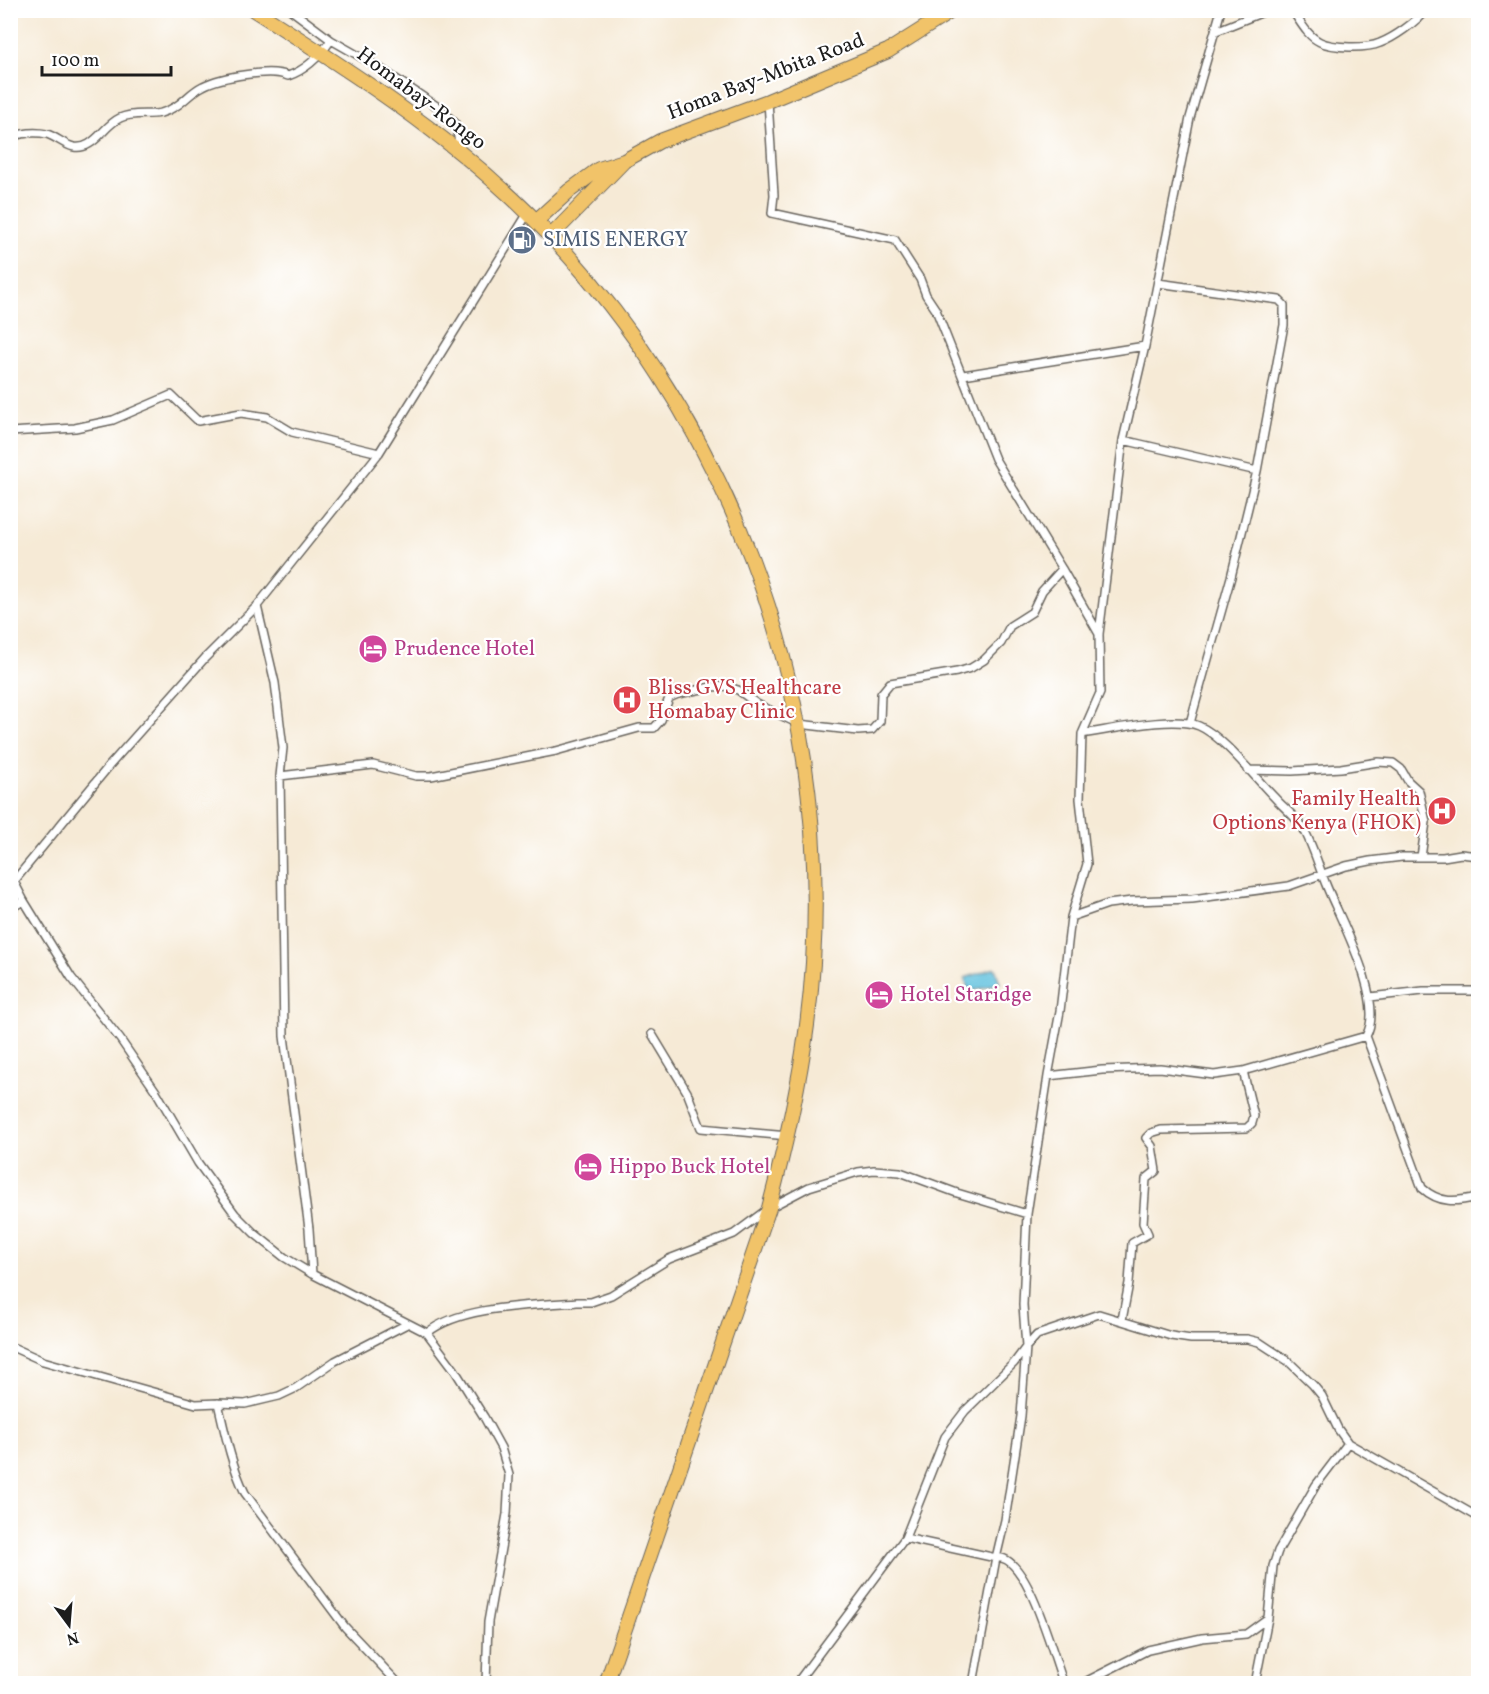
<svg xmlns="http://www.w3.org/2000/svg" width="1489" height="1694" viewBox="0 0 1489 1694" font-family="Vollkorn,serif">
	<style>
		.water { fill: #60c1de; stroke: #3e6e7d; stroke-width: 1.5 }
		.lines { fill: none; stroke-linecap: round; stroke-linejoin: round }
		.street-casing { stroke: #68645d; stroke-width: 10 }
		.highway-casing { stroke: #68645d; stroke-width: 16 }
		.street { stroke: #fff; stroke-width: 7 }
		.highway { stroke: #f1c369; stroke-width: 14 }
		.labels { text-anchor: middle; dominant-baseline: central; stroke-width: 4.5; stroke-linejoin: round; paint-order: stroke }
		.street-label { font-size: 21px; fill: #1c1c1c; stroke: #fff }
		.service-label { font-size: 21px; fill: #4e5e75; stroke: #fff; text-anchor: start }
		.hotel-label { font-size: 21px; fill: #b23c85; stroke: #fff; text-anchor: start }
		.health-label { font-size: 21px; fill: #be3a42; stroke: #fff; text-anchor: start }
	</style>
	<rect width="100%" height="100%" fill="#fff"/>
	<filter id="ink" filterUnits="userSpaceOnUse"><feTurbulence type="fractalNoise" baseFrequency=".0167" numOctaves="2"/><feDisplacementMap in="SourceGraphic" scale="12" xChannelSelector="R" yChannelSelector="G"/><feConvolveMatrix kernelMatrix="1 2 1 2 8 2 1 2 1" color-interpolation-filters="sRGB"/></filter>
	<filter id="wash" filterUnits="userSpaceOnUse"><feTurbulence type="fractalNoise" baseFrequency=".008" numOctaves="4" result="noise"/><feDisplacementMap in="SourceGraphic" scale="24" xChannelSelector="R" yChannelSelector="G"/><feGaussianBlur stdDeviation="1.35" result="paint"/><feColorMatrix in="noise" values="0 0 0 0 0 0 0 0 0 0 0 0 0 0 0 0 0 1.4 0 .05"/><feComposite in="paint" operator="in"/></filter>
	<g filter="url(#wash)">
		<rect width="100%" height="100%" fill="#f6ead6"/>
		<path class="water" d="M995,968L1000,983L969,992L965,978Z"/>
	</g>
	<g filter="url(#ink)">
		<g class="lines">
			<g class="street-casing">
				<path id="street" d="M291,10L331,40L375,65L438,107L455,123L461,151
					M1292,10C1300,21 1307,36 1320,42C1333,48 1366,49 1380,43C1393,38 1417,22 1425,10
					M1216,31L1268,10
					M768,101L774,195L772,213L895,240L920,279L926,295L936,310L995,459L1062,569
					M10,137C22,133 34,131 47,134C62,139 72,154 89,144C101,137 107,124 120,118C133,112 148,116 161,113C182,107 187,94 203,86C220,77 271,68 288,76C306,70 320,56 331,40
					M1158,283L1279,300L1284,305V325L1257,471L1231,577L1190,723
					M963,375L1145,346
					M10,432L75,428L113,420L171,395L198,421L241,413L267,417L292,432L379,453
					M1123,440L1257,471
					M257,606L275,683L283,748L280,776L284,1036L309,1229L312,1274
					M1248,770L1292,771L1341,768L1378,762L1393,763L1401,769L1408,781L1419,791L1426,822L1421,857
					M280,776L373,765L416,776H431L556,751L639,728H654L661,720L669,698L678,694L711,687L725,686L738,690L757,704L799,724L858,731L872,730L880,721L881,694L890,683L957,672L971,668L984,660L1001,643L1010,626L1032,612L1042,591L1062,569L1099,634
					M10,874L24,901L71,977L120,1039L157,1093L198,1163L235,1214L254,1233L284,1257L312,1274L427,1333L454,1369L484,1417L501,1448L509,1475L507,1514L488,1622L486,1684
					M15,880L109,766L205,658L257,606L379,453L528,213
					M10,908L24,901
					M1071,917L1108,904L1132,901L1192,899L1289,886L1346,866L1370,861L1402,857H1443L1461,854L1478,856
					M1370,997L1423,991H1478
					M652,1034L687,1092L701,1128L788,1136
					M1366,1036L1422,1188C1440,1204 1456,1202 1478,1197
					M1048,1076L1102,1070L1160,1068L1214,1075L1243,1071L1366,1036C1386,1002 1341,921 1327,887C1319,868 1313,845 1303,828C1296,817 1283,807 1275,798C1256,779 1223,736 1199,726C1173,715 1111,730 1082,734
					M1122,1320L1129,1283L1132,1243L1148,1234L1143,1223L1146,1179L1156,1171L1152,1146L1146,1138L1151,1133L1161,1130L1247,1128L1252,1123L1254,1116L1243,1071
					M427,1333C461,1305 533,1306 577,1302H591L611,1295L669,1259L734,1234L769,1208L809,1187L858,1172L874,1170L900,1172L957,1193L1027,1214
					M10,1346L43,1361L196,1404L218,1403L245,1404L279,1396L296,1388L335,1361L407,1324
					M218,1403C225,1433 231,1464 245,1493L345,1627L399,1684
					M905,1538L996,1558C1027,1551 1054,1660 1064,1684
					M796,1684L905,1538L945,1437L965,1411L1014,1363L1026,1347L1023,1305L1027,1214L1048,1076L1060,1011L1071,917L1087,864L1080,799L1082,734L1100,693L1099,634L1123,440L1145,346L1190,118L1221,10
					M973,1684L996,1558L1005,1520L1021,1416L1026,1347L1037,1335L1099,1314L1171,1336L1191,1339H1247L1259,1342L1288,1361L1313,1385L1322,1396L1338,1429L1348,1443L1478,1517
					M1081,1684L1148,1650L1202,1638L1246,1634L1268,1618L1273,1566L1278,1551L1316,1485L1348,1443
					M1255,1684L1268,1618"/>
			</g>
			<g class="highway-casing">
				<path id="highway" d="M254,10C352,72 446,132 529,214C726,409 830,686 813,963C808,1047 790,1128 769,1208L606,1684
					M536,221L569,191L599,169L624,161L660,141L768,101L888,51L953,10
					M550,237L623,162"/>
			</g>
			<use href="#street" class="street"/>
			<use href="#highway" class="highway"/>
		</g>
	</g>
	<defs>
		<g id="fuel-disc" transform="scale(1.5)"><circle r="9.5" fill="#5c6f8a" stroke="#fff"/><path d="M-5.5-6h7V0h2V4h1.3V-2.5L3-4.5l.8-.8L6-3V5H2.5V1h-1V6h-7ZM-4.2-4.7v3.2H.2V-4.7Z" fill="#fff"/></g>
		<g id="hotel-disc" transform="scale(1.5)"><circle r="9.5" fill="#d1479c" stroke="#fff"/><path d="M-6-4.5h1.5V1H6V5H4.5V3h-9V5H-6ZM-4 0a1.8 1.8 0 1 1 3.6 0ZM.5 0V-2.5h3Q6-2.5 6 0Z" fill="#fff"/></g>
		<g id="hospital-disc" transform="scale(1.5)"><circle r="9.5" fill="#e0444e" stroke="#fff"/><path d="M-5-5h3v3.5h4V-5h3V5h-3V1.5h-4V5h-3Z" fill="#fff"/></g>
	</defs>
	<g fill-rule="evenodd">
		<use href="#fuel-disc" x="522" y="240"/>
		<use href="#hotel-disc" x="373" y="649"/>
		<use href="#hospital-disc" x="627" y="700"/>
		<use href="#hospital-disc" x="1442" y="811"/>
		<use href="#hotel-disc" x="879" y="995"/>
		<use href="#hotel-disc" x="588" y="1167"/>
	</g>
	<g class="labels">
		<g class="street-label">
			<text transform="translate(766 77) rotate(-21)">Homa Bay-Mbita Road</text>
			<text transform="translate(421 99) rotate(37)">Homabay-Rongo</text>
		</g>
		<g class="service-label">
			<text x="543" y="240">SIMIS ENERGY</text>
		</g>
		<g class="hotel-label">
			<text x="394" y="649">Prudence Hotel</text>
			<text x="900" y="995">Hotel Staridge</text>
			<text x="609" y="1167">Hippo Buck Hotel</text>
		</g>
		<g class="health-label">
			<text x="648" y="688">Bliss GVS Healthcare<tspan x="648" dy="24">Homabay Clinic</tspan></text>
			<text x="1421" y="799" text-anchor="end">Family Health<tspan x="1421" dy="24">Options Kenya (FHOK)</tspan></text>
		</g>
	</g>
	<rect width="1489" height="1694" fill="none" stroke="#fff" stroke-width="36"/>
	<g transform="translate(69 1625) rotate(164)" stroke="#ffffff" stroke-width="4.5" paint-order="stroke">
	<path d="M0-4.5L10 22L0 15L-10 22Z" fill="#1c1c1c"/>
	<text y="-9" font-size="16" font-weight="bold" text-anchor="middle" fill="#1c1c1c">N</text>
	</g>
	<path d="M42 66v9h129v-9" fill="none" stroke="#1c1c1c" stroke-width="3"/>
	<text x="51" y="66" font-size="18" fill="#1c1c1c" stroke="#ffffff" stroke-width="4.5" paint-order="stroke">100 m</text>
</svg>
